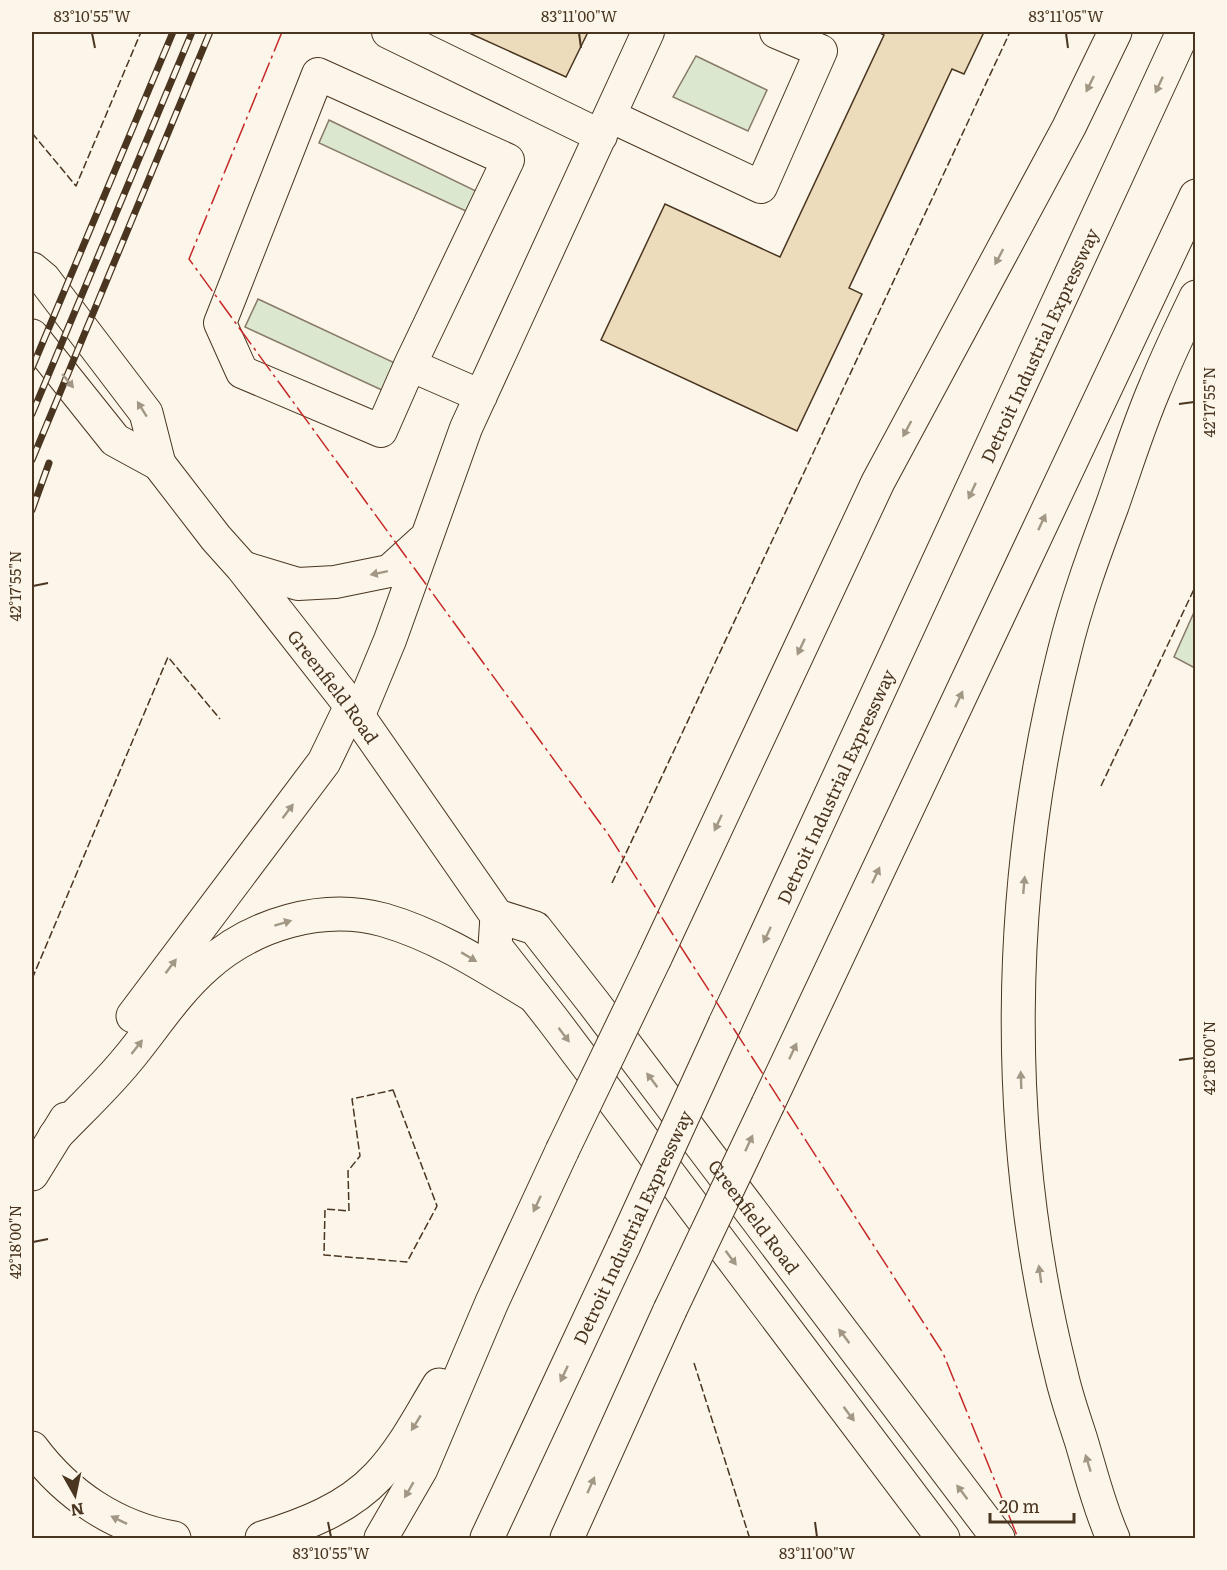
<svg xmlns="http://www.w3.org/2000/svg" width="1227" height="1570" viewBox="0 0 1227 1570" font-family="Literata,serif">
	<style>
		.green { fill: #dce7d0; stroke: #887966; stroke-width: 1.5 }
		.building { fill: #ecdcbc; stroke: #4a3520; stroke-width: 1.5 }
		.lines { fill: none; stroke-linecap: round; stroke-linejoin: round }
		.minor-casing { stroke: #4a3520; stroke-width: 34 }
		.major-casing { stroke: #4a3520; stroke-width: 35 }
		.highway-casing { stroke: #4a3520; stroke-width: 35 }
		.minor { stroke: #fbf6e9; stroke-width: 32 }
		.major { stroke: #fbf6e9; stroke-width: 33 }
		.highway { stroke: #fbf6e9; stroke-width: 33 }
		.rail-casing { stroke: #4a3520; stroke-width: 7 }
		.rail { stroke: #fbf6e9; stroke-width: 4.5; stroke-dasharray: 14; stroke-linecap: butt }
		.highway-bridge-casing { stroke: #4a3520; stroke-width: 35; stroke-linecap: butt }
		.highway-bridge { stroke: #fbf6e9; stroke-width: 33 }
		.fence { stroke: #4a3520; stroke-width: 1.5; stroke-dasharray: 8 3; stroke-linecap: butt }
		.power { stroke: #c62828; stroke-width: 1.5; stroke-dasharray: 21 4.5 3 4.5; stroke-linecap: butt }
		.oneway { fill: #a29684 }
		.ticks { fill: none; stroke: #4a3520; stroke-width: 2 }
		.labels { text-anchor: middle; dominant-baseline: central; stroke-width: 4.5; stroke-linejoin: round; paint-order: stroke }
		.street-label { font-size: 18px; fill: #4a3520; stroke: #fbf6e9 }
		.neatline { fill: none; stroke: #4a3520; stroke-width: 2 }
		.ticks-label { font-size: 15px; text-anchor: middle; fill: #4a3520 }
	</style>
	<rect width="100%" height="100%" fill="#fbf6e9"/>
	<path class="green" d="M696,56L767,90L748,131L673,97Z
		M329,120L478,192L468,212L319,143Z
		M258,299L397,364L384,391L245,327Z
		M1195,610V668L1174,657Z"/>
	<path class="building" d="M467,32H588L566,77Z
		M878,32H984L964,74L952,69L849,288L862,294L797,431L601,340L665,204L780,257L884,35Z"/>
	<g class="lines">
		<g class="minor-casing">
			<path id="minor" d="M388,32L601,136
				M610,116L761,187L821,51L776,32
				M410,365L508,160L318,74L220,323L242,372L381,431L410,365L481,396
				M242,567L298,584L335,582L389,571L422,541
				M358,717L390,640L466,428L648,32"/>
		</g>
		<g class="major-casing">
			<g id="major">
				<path d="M32,269L44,279L146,413L159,464"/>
				<path id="s1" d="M32,336L115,440L159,464L216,538L242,567L351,706L497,916L535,928L593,1002L998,1538"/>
				<path d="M497,916L495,946L553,1020L943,1538"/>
			</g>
		</g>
		<g class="highway-casing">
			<g id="highway">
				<path d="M655,958L878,482L1069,127L1115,32"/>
				<path d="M133,1016L324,762L351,706"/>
				<path id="s2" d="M725,1024L1183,32"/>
				<path d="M768,1104L1196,196"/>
				<path d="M55,1136C79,1111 105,1087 127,1060C153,1029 175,993 206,966C253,924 323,903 384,920C439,936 486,967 534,996"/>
				<path d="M32,1174L66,1119"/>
				<path d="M32,1448C67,1495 116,1528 174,1538"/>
				<path d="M262,1538C304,1525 347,1509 378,1476C403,1450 420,1416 439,1385"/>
				<path d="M381,1538L421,1469L492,1302L562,1151"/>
				<path d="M487,1538L624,1245"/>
				<path d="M567,1538L670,1310"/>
				<path d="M1113,1538C1099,1507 1091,1473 1081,1440C1074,1418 1066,1396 1061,1373C1002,1138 1005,887 1064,653C1076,603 1094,554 1112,506C1126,466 1139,424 1156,385C1168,355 1182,326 1196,297"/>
			</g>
		</g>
		<use href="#minor" class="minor"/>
		<use href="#major" class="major"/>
		<use href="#highway" class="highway"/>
		<g class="rail-casing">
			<path id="rail" d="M32,368L173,32
				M32,414L192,32
				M32,460L210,32
				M32,510L49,463"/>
		</g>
		<use href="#rail" class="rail"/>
		<g class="highway-bridge-casing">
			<path id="highway-bridge" d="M562,1151L655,958
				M624,1245L725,1024
				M670,1310L768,1104"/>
		</g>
		<use href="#highway-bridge" class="highway-bridge"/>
		<path class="fence" d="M32,133L76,186L141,32
			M1101,786L1196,585
			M612,883L1010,32
			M32,979L168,657L220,719
			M393,1090L437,1206L407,1262L324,1255L325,1209L349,1211L348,1171L360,1156L352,1099Z
			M694,1363L749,1536L748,1538"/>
		<path class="power" d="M282,32L189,259L608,834L943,1353L1018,1538"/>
	</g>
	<defs><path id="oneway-solid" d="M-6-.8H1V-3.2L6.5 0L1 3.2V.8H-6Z" transform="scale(1.5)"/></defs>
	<g class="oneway">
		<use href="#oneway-solid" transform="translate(1090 84) rotate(116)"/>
		<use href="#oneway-solid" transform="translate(1159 85) rotate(115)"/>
		<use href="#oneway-solid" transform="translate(999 257) rotate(118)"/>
		<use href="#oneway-solid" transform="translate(68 381) rotate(51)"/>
		<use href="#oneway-solid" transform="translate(142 409) rotate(-122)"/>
		<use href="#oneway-solid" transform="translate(907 429) rotate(118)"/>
		<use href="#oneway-solid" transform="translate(972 491) rotate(115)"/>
		<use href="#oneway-solid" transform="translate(1042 522) rotate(-65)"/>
		<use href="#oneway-solid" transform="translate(379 573) rotate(168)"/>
		<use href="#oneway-solid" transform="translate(801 647) rotate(115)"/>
		<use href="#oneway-solid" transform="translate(959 699) rotate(-65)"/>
		<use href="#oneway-solid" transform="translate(288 811) rotate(-53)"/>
		<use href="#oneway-solid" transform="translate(718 823) rotate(115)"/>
		<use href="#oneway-solid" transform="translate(876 875) rotate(-65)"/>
		<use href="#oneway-solid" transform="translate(1024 885) rotate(-85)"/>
		<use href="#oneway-solid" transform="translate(283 923) rotate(-17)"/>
		<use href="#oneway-solid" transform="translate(767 935) rotate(115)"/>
		<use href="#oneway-solid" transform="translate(469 957) rotate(31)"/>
		<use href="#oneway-solid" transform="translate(171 966) rotate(-53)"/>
		<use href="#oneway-solid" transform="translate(564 1035) rotate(53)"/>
		<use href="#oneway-solid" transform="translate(137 1047) rotate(-52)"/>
		<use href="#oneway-solid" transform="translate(793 1051) rotate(-65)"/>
		<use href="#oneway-solid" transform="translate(652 1080) rotate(-127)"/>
		<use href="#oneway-solid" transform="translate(1021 1080) rotate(-92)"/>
		<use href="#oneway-solid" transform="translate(749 1143) rotate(-65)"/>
		<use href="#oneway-solid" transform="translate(537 1204) rotate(115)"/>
		<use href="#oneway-solid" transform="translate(731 1258) rotate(53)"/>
		<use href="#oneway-solid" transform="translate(1040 1274) rotate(-98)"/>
		<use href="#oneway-solid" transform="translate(844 1336) rotate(-127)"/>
		<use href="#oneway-solid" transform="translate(564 1374) rotate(115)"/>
		<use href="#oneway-solid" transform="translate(849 1414) rotate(53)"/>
		<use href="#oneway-solid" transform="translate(416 1423) rotate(122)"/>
		<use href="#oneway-solid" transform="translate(1088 1463) rotate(-107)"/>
		<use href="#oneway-solid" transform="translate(591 1485) rotate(-66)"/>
		<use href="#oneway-solid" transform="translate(409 1490) rotate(120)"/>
		<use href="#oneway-solid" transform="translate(962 1492) rotate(-127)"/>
		<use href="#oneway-solid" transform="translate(119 1520) rotate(-154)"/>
	</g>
	<path class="ticks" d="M92,33L95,48M579,33L581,48M1066,33L1068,48M1179,404L1194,402M33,586L48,583M1179,1060L1194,1058M33,1242L48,1239M328,1522L331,1537M815,1522L817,1537"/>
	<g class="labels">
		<g class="street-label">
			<text stroke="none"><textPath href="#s2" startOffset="748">Detroit Industrial Expressway</textPath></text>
			<text stroke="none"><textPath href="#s1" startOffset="466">Greenfield Road</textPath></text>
			<text stroke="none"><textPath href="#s2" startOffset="262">Detroit Industrial Expressway</textPath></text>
			<text stroke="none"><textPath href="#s1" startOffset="1150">Greenfield Road</textPath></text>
			<text transform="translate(632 1227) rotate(-65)">Detroit Industrial Expressway</text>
		</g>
	</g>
	<rect width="1227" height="1570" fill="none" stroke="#fbf6e9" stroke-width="66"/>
	<g transform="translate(75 1495) rotate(171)" stroke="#fbf6e9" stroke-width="4.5" paint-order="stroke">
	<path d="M0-4.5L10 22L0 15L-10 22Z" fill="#4a3520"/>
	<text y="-9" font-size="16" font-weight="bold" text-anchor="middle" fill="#4a3520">N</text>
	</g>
	<path d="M990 1513v9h84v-9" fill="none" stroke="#4a3520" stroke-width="3"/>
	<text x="999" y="1513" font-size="18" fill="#4a3520" stroke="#fbf6e9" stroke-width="4.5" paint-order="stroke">20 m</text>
	<rect x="33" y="33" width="1161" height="1504" class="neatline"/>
	<g class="ticks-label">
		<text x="92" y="22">83°10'55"W</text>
		<text x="579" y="22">83°11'00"W</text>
		<text x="1066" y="22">83°11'05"W</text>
		<text transform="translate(1210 402) rotate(-90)" y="5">42°17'55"N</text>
		<text transform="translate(16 586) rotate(-90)" y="5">42°17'55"N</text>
		<text transform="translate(1210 1058) rotate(-90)" y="5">42°18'00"N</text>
		<text transform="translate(16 1242) rotate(-90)" y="5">42°18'00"N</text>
		<text x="331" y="1559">83°10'55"W</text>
		<text x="817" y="1559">83°11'00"W</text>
	</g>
</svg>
